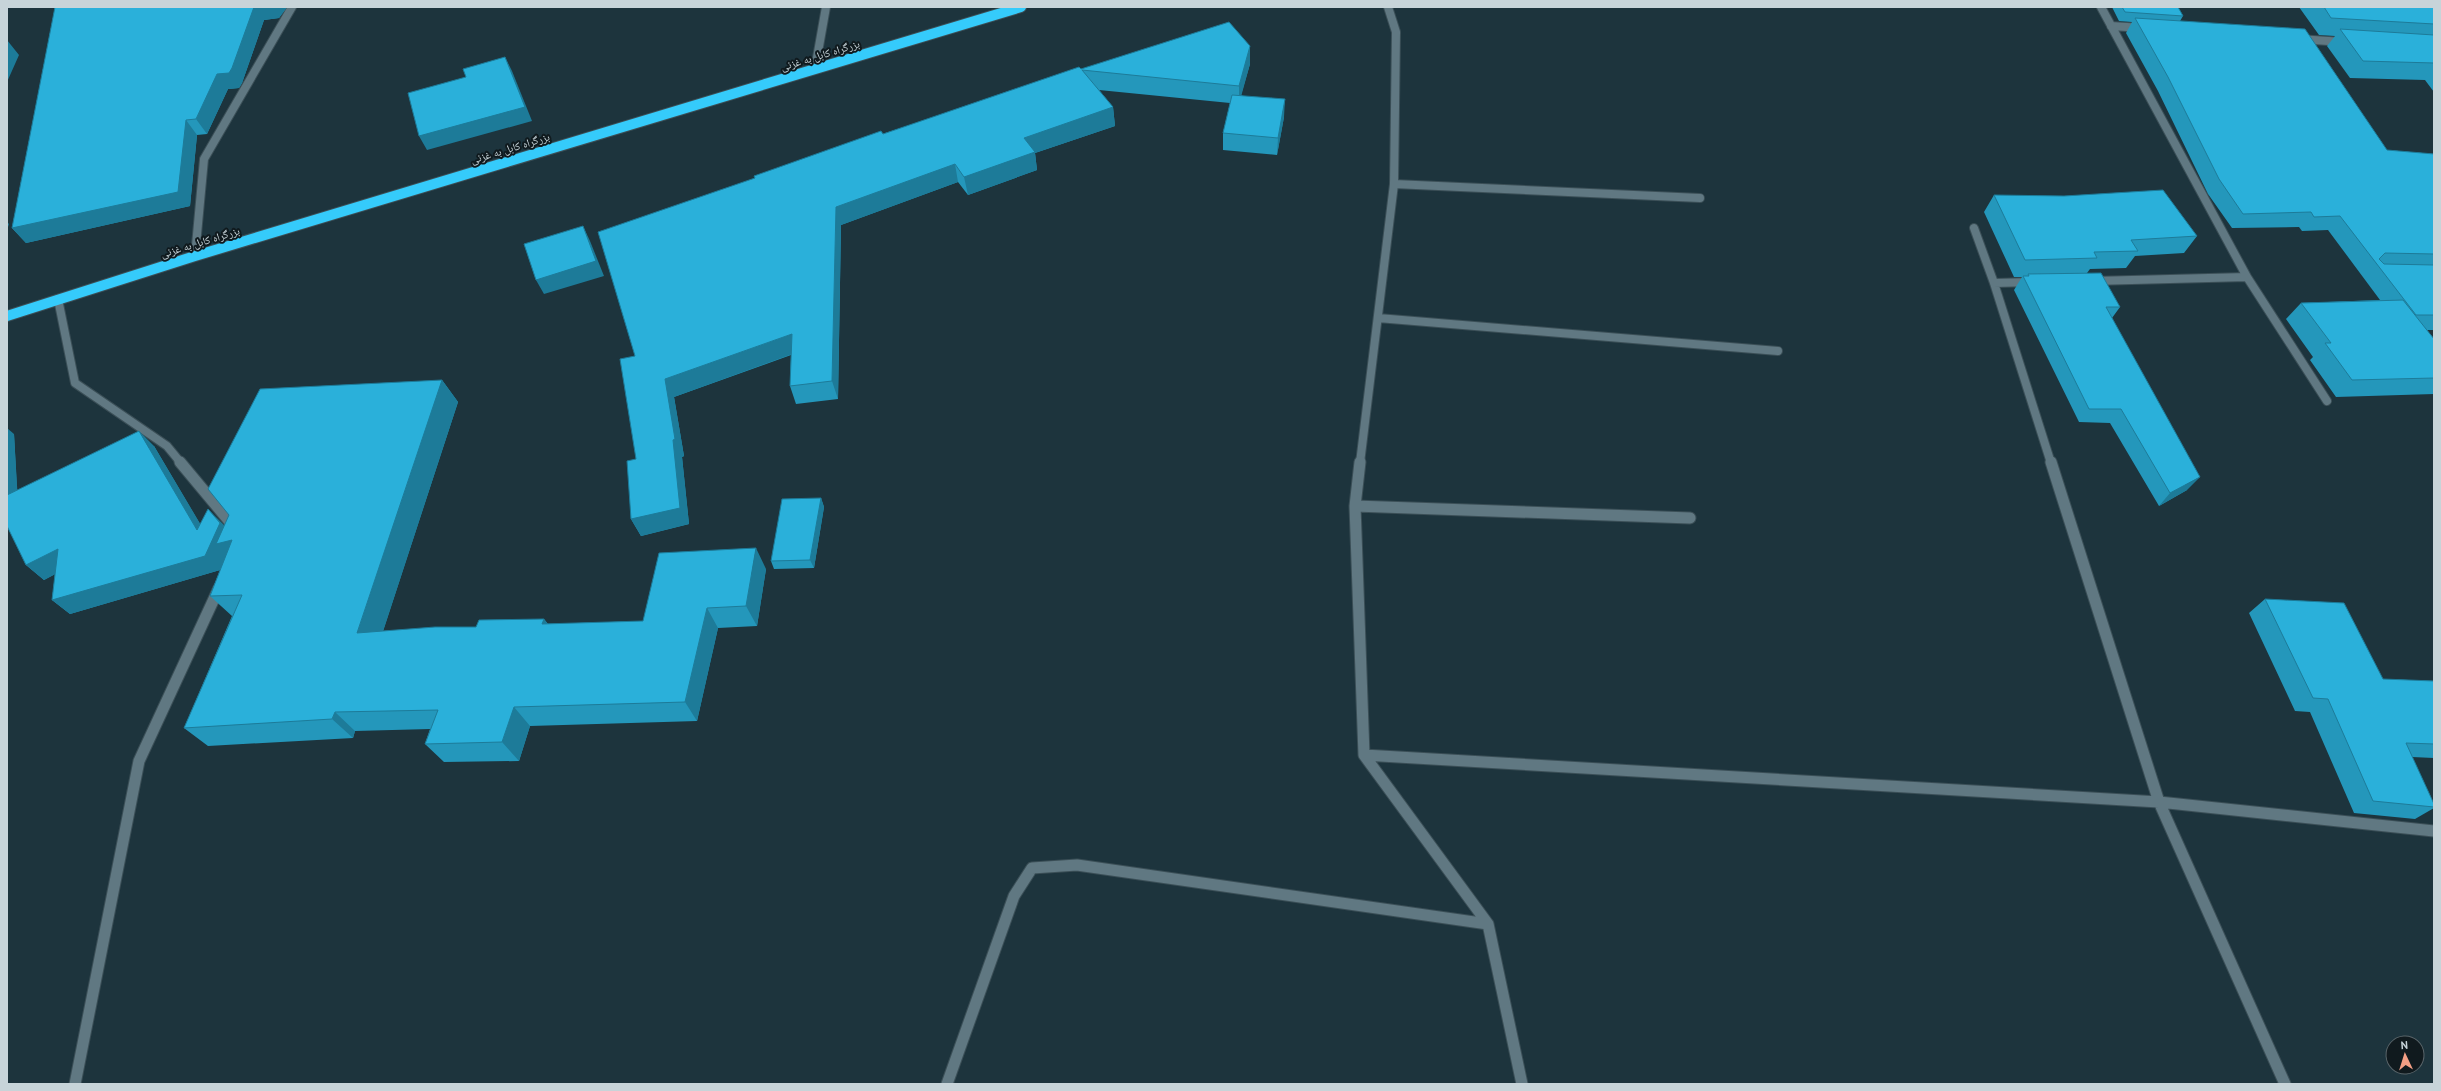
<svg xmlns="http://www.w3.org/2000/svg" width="2441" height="1091" viewBox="0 0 2441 1091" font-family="'PT Sans','Noto Naskh Arabic',sans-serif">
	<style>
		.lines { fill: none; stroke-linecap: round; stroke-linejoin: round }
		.minor-far1-casing { stroke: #3b4f57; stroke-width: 10 }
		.minor-casing { stroke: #3b4f57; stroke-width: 13 }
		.highway-casing { stroke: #3b4f57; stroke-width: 12 }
		.minor-far1 { stroke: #607882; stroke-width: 8 }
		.minor { stroke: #607882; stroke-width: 11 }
		.highway { stroke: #35cbfb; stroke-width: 10 }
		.wall { fill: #2497bb }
		.shaded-wall { fill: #1d7b99 }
		.building { fill: #2ab0da; stroke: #1d7b99 }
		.labels { text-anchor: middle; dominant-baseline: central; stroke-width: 4; stroke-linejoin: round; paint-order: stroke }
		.far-street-label { font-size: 11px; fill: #c7d4d9; stroke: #101a1e }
	</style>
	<rect width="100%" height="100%" fill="#1d343d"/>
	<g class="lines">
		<g class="minor-far1-casing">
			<path id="minor-far1" d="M2101,7L2247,277L2327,401
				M2111,26L2143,28
				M2298,39L2344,42
				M815,69L826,7
				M1394,184L1700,198
				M1974,228L1994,283L2051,463
				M195,256L204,159L292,7
				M2093,281L2247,277
				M1994,283L2033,282
				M58,299L75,383L167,446L181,463
				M1378,318L1778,351
				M1360,463L1394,184L1396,32L1388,7"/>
		</g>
		<g class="minor-casing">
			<path id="minor" d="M180,462L235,528
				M1360,462L1355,506L1364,755L1488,924L1522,1084
				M2051,462L2159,802L2285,1084
				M1355,506L1690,518
				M1364,755L2159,802L2434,831
				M75,1084L139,761L219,588
				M947,1084L1014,896L1032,868L1077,865L1488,924"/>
		</g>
		<g class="highway-casing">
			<path id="highway" d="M7,316L195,256L1021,7"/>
		</g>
		<use href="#minor-far1" class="minor-far1"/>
		<use href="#minor" class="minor"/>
		<use href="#highway" class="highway"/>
	</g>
	<path class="wall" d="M55,7H287L279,18L264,20L242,83L239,88L228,89L207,134L197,135L190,206L26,243L12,228Z
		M2112,7H2178L2183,16L2180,21L2387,150L2434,154V330H2427L2434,339V394L2336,397L2310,360L2313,357L2286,319L2301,303L2380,300L2328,230L2302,231L2299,227L2232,228L2208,194L2158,91L2126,33L2132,22L2119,21Z
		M2299,7H2434V92L2425,80L2350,78L2327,46L2335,36L2319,35Z
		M1250,46V64L1241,95L1284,117L1277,155L1223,150V133L1230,103L1099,90L1113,107L1115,126L1035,153L1037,170L968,195L958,182L841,225L838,399L796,404L790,386L791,355L674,397L684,456L682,457L689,524L641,536L631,519L636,459L635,356L755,179L754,176L1081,69Z
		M1994,195L2197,236L2184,253L2135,256L2126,268L2090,269L2087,273L2120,307L2112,318L2187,490L2159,506L2110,423L2079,422L2014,290L2022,277H2014L1984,212Z
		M442,380L458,402L383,631L476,627L544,619L548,624L643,621L766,569L757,626L718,628L697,721L530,726L519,761L444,762L425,744L430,729L355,731L353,738L208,746L184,728L232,616L210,596L220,570L70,614L52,600L55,574L44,580L26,565L7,526L14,434L17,490L154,446L200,524L224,526Z
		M821,498L824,507L814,568L774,569L771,561Z
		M2265,599L2383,679L2434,681V758L2412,757L2434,804V808L2415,819L2354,813L2310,712L2295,711L2249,613Z"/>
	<path class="shaded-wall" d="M254,7H287L279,18L264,20L242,83L239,88L228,89L207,134L196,119L217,74Z
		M7,40L19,55L7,82Z
		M1250,46V64L1239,104V86Z
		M505,57L512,71L532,121L427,150L419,136Z
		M1285,99L1284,117L1277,155L1278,138Z
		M1113,107L1115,126L1035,153L1037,170L968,195L964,177L1024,138Z
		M186,120L197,135L190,206L26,243L12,228Z
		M955,164L958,182L841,225L838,399L832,381L836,207Z
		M7,222L9,224L7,230Z
		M583,226L590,241L604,276L544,294L536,280Z
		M792,334L798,352L674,397L684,456L682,457L689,524L641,536L631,519L665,379Z
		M442,380L458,402L376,653L357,633Z
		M7,428L14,434L18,502L7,505Z
		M139,431L154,446L211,542L208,509L223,524L235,538L220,570L70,614L52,600L197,530Z
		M2200,477L2187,490L2159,506L2170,493Z
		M821,498L824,507L814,568L810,560Z
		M756,548L766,569L757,626L746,606Z
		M58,549L75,564L44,580L26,565Z
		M707,608L718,628L697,721L685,702Z
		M544,619L559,639L542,624Z
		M514,707L530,726L519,761L502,742Z
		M335,712L355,731L353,738L332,719Z"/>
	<path class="building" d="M55,7H254L232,68L229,73L217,74L196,119L186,120L178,192L12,228Z
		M2122,7H2178L2183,16L2125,12Z
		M2324,7H2434V24L2331,18Z
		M2135,18L2305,29L2387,150L2434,154V254L2385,253L2379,259L2384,264L2434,265V315H2416L2340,216L2314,217L2311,212L2243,214L2219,179L2168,77Z
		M1229,22L1250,46L1239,86L1082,70L1113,107L1024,138L1035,152L964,177L955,164L836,207L832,381L790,386L792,334L665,379L675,439L673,440L680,508L631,519L627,461L636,459L620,359L635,356L598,232L755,178L754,176L881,131L883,134L1079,67L1081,69Z
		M2340,29L2434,35V63L2363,61Z
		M505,57L525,107L419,136L408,93L466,77L463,69Z
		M1232,95L1285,99L1278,138L1223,133Z
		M2163,190L2197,236L2131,240L2138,251L2094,252L2097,258L2025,260L1994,195L2064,196Z
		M583,226L596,261L536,280L524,244Z
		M2101,273L2120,307H2106L2200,477L2170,493L2121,409H2089L2023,276H2029L2028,274Z
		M2403,300L2434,339V378L2352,380L2325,343H2331L2301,303Z
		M442,380L357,633L435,627H476L479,620L544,619L542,624L643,621L659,553L756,548L746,606L707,608L685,702L514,707L502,742L425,744L438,710L335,712L332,719L184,728L242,595L210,596L232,540L216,544L229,515L208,489L260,389Z
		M139,431L197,530L208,509L220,523L205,556L52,600L58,549L26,565L7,526V495Z
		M821,498L810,560L771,561L782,499Z
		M2265,599L2344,603L2383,679L2434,681V744L2406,743L2434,804V807L2373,801L2328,699L2313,698Z"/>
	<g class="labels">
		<g class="far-street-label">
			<text transform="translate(820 55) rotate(-17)">بزرگراه کابل به غزنی</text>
			<text transform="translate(510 148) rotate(-17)">بزرگراه کابل به غزنی</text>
			<text transform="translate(200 242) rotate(-17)">بزرگراه کابل به غزنی</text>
		</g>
	</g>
	<rect width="2441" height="1091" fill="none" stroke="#c7d4d9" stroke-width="16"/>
	<g transform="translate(2405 1055) rotate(356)"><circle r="19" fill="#101a1e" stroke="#596469"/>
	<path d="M0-3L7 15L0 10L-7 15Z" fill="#f39f85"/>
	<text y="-6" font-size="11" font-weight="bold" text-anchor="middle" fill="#c7d4d9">N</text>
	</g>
</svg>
